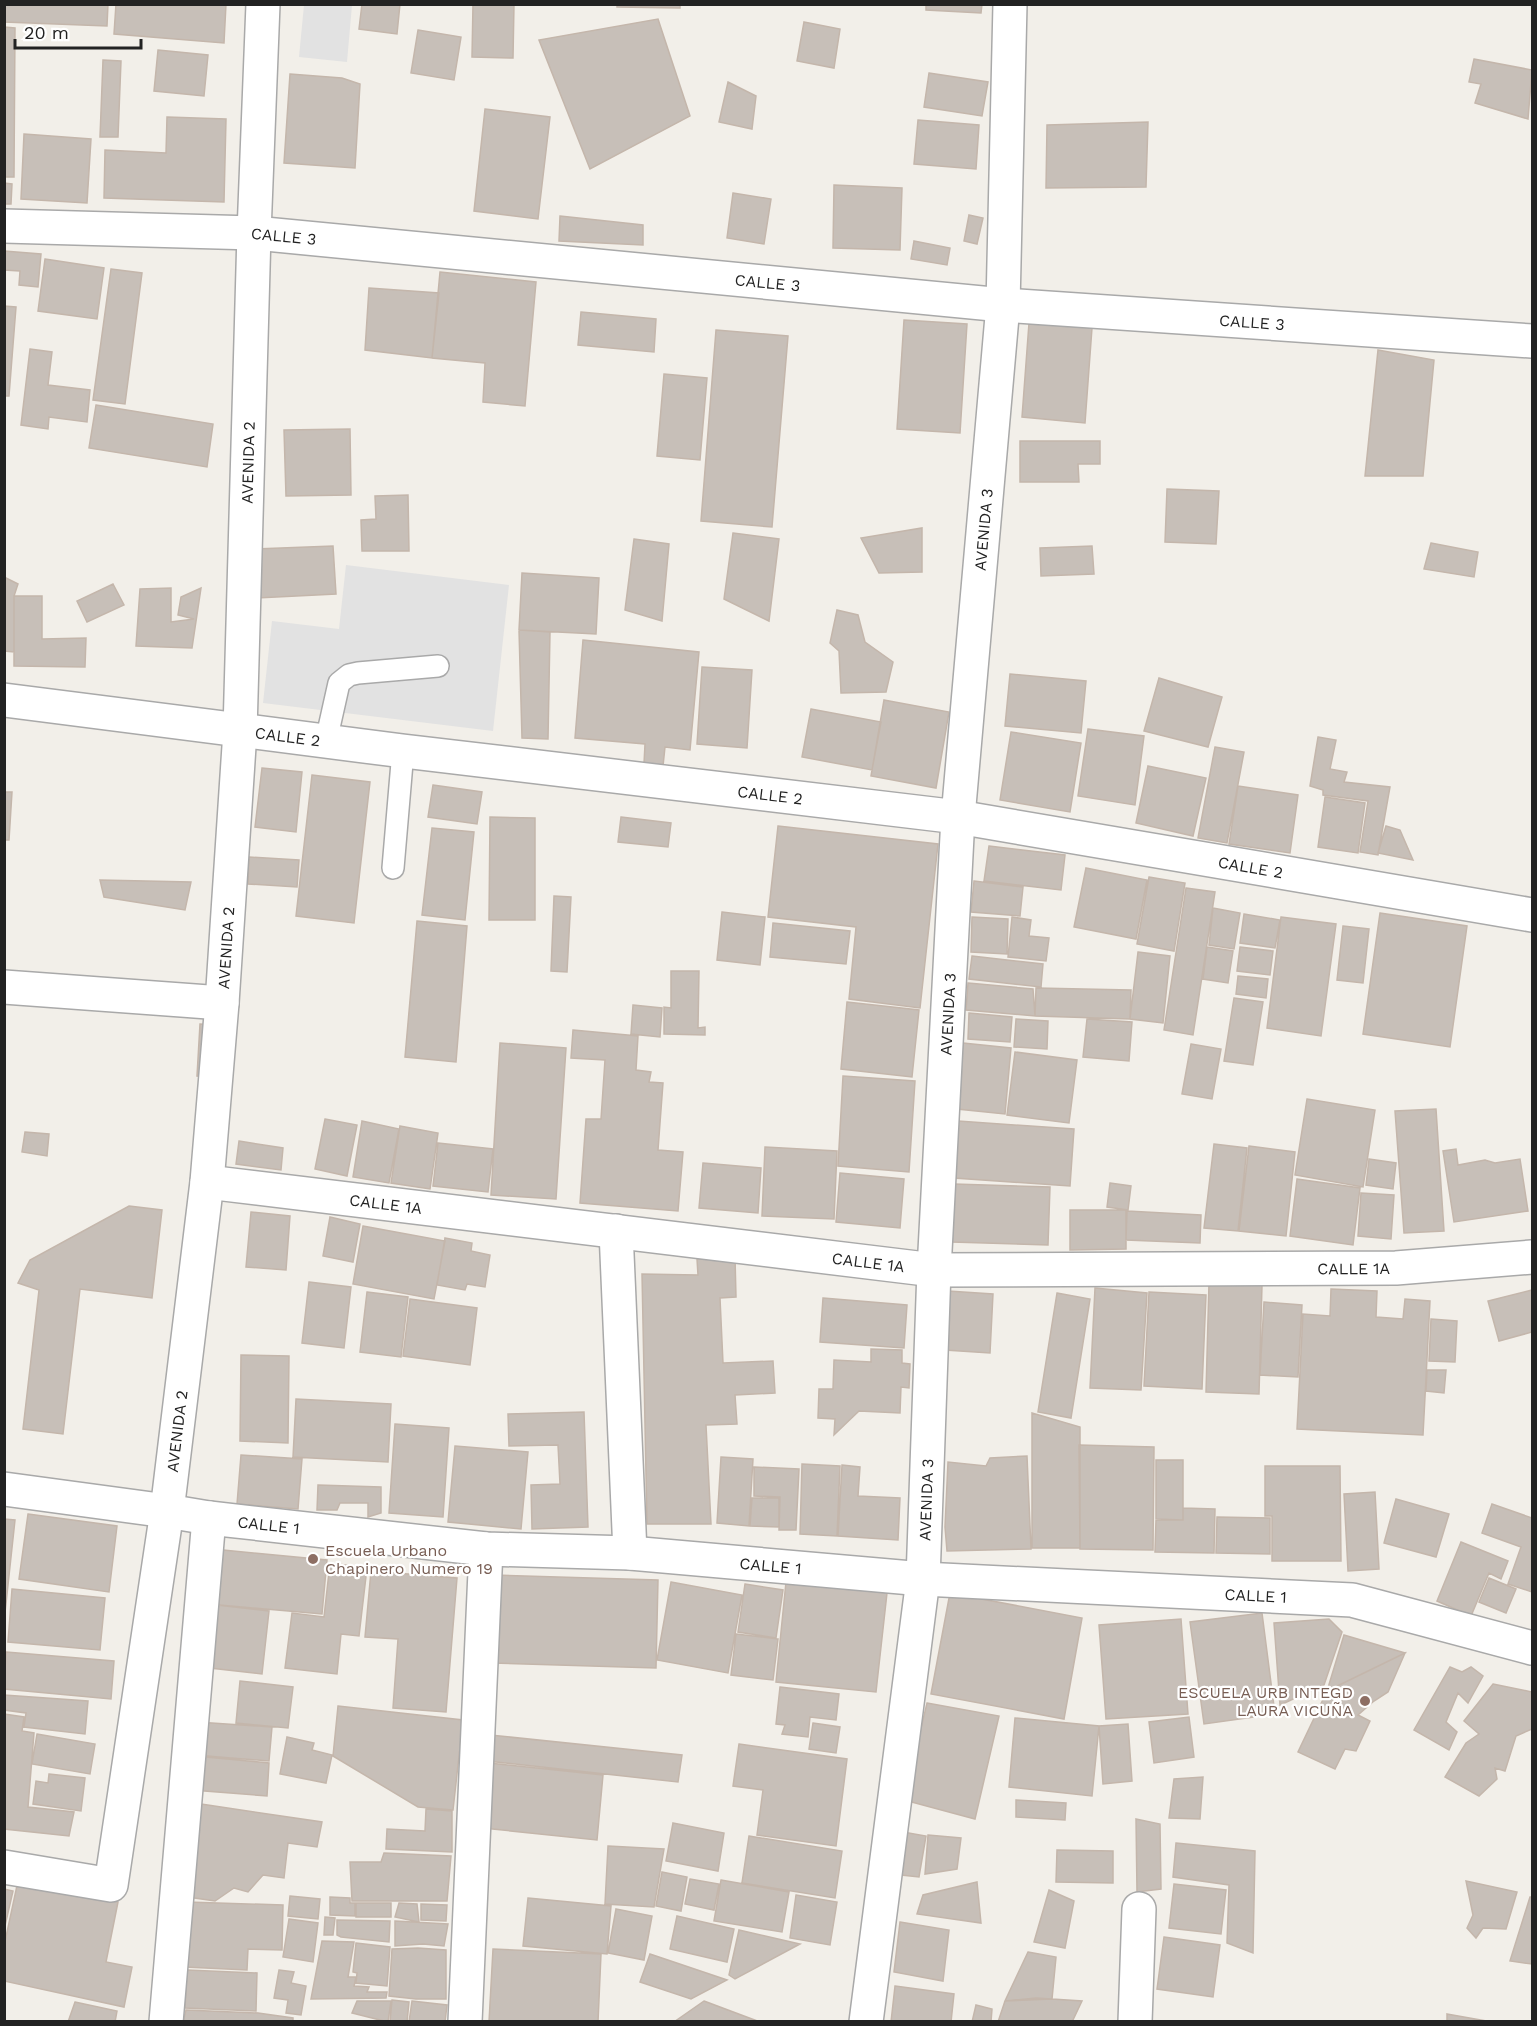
<svg xmlns="http://www.w3.org/2000/svg" width="1537" height="2026" viewBox="0 0 1537 2026" font-family="'Work Sans',sans-serif">
	<style>
		.parking { fill: #e2e2e2 }
		.building { fill: #c7bfb8; stroke: #c4b6ab; stroke-width: 1.5 }
		.lines { fill: none; stroke-linecap: round; stroke-linejoin: round }
		.service-casing { stroke: #a9a9a9; stroke-width: 24 }
		.minor-casing { stroke: #a9a9a9; stroke-width: 36 }
		.tertiary-casing { stroke: #a9a9a9; stroke-width: 36 }
		.service { stroke: #fff; stroke-width: 21 }
		.minor { stroke: #fff; stroke-width: 33 }
		.tertiary { stroke: #fff; stroke-width: 33 }
		.education-dot { fill: #8d6e63; stroke: #fff; stroke-width: 2 }
		.labels { text-anchor: middle; dominant-baseline: central; stroke-width: 4.5; stroke-linejoin: round; paint-order: stroke }
		.street-label { font-size: 16px; fill: #222; stroke: #fff }
		.education-label { font-size: 16px; fill: #785e54; stroke: #fff; text-anchor: start }
	</style>
	<rect width="100%" height="100%" fill="#f2efe9"/>
	<path class="parking" d="M304,5H352L347,62L299,57Z
		M346,565L509,585L493,731L263,703L272,621L339,629Z"/>
	<path class="building" d="M4,4H108L107,26L4,22Z
		M116,4H226L224,43L114,34Z
		M362,4H400L397,34L359,29Z
		M473,4H514L513,58L472,57Z
		M617,4H680V8L617,7Z
		M926,4H982L981,13L926,10Z
		M658,19L690,116L590,169L539,40Z
		M804,22L840,29L834,68L797,61Z
		M4,27L15,28L14,177H4Z
		M418,30L461,37L454,80L411,73Z
		M158,50L208,55L204,96L154,91Z
		M1474,59L1532,70L1528,119L1475,103L1481,84L1469,82Z
		M103,60L121,61L118,137H100Z
		M929,73L988,82L982,116L924,107Z
		M290,74L342,78L360,84L355,168L284,163Z
		M728,82L756,96L752,129L719,122Z
		M485,109L550,117L538,219L474,211Z
		M167,117L226,119L224,202L104,198L105,150L166,153Z
		M918,120L979,125L976,169L914,164Z
		M1148,122L1146,187L1046,188L1047,125Z
		M24,134L91,139L87,203L21,199Z
		M4,183L12,184L11,204H4Z
		M834,185L902,188L900,250L833,248Z
		M733,193L771,199L764,244L727,238Z
		M969,215L983,218L977,244L964,241Z
		M560,216L643,225V245L559,241Z
		M914,241L950,248L947,265L911,259Z
		M4,251L41,254L38,287L19,285L20,271L4,270Z
		M45,259L104,268L97,319L38,311Z
		M111,269L142,273L125,404L93,400Z
		M440,272L536,282L525,406L483,402L485,363L432,358Z
		M369,288L439,293L432,358L365,350Z
		M4,306L16,307L9,396H4Z
		M581,312L656,319L654,352L578,345Z
		M904,320L967,324L960,433L897,429Z
		M1029,323L1092,328L1085,423L1022,417Z
		M716,330L788,336L772,527L701,521Z
		M30,349L52,352L48,385L90,390L87,422L49,417L48,429L21,425Z
		M1378,350L1434,360L1423,476H1365Z
		M664,374L707,378L700,460L657,456Z
		M96,405L213,424L207,467L89,448Z
		M350,429L351,495L286,496L284,430Z
		M1020,441H1100V464H1078L1079,482H1020Z
		M1167,489L1219,491L1216,544L1165,542Z
		M408,495L409,551H362L361,520L376,519L375,496Z
		M922,528V572L879,573L861,538Z
		M733,533L779,539L769,621L724,599Z
		M634,539L669,544L662,621L625,610Z
		M1431,543L1478,552L1474,577L1424,569Z
		M333,546L336,594L257,598L255,549Z
		M1092,546L1094,574L1041,576L1040,548Z
		M522,573L599,578L596,634L519,630Z
		M4,577L18,584L14,596V652L4,651Z
		M113,584L124,605L87,622L77,601Z
		M171,588V622L194,619L178,615L181,597L201,588L192,648L136,646L140,589Z
		M14,596H42V639L86,638L85,667L14,666Z
		M837,610L858,615L865,642L893,662L886,692L841,693L839,651L830,643Z
		M519,630L550,632L548,739L522,738Z
		M583,640L699,652L690,750L665,747L663,766L644,764L645,744L575,738Z
		M702,667L752,670L747,748L697,744Z
		M1010,674L1086,681L1081,733L1005,726Z
		M1159,678L1222,697L1208,747L1144,731Z
		M884,700L949,712L936,788L871,776Z
		M811,709L881,722L872,770L802,757Z
		M1088,729L1144,736L1135,805L1078,796Z
		M1011,732L1081,743L1070,812L1000,800Z
		M1318,737L1336,740L1330,769L1347,772L1344,782L1390,787L1378,855L1360,852L1368,801L1323,795V790L1310,786Z
		M1215,747L1244,752L1227,843L1198,838Z
		M1148,766L1206,778L1193,836L1136,823Z
		M262,768L302,772L296,832L255,827Z
		M312,775L370,782L354,923L296,916Z
		M433,785L482,792L477,824L428,817Z
		M1238,786L1298,795L1290,853L1229,844Z
		M4,792H12L9,840H4Z
		M1325,797L1365,803L1358,853L1318,847Z
		M490,817L535,818V920H489Z
		M621,817L671,823L668,847L618,842Z
		M778,826L938,844L920,1008L849,999L856,927L768,917Z
		M1386,826L1400,830L1413,860L1378,853Z
		M432,828L474,832L465,920L422,915Z
		M989,846L1065,855L1061,890L984,881Z
		M249,857L299,860L297,887L248,884Z
		M1086,868L1147,880L1136,939L1074,927Z
		M1149,877L1185,883L1174,951L1137,944Z
		M100,880L191,882L185,910L104,897Z
		M974,881L1023,887L1020,916L971,912Z
		M1186,888L1215,892L1193,1035L1164,1030Z
		M554,896L571,897L567,972L551,971Z
		M1213,908L1240,913L1234,949L1209,945Z
		M722,912L765,917L760,965L717,960Z
		M1380,913L1467,926L1450,1047L1363,1034Z
		M1244,914L1280,920L1275,948L1240,943Z
		M972,917L1008,919L1007,954L971,952Z
		M1012,917L1031,920L1029,936L1049,938L1046,961L1008,957Z
		M1281,917L1336,924L1321,1036L1267,1028Z
		M417,921L467,926L456,1062L405,1057Z
		M773,923L850,931L846,964L770,957Z
		M1343,926L1369,929L1363,983L1337,980Z
		M1207,947L1233,951L1228,983L1203,979Z
		M1240,947L1273,951L1270,975L1237,971Z
		M1138,952L1170,956L1163,1023L1130,1019Z
		M972,956L1043,964L1041,987L969,979Z
		M671,971H699L698,1028L705,1027V1035L664,1034V1007L671,1008Z
		M1238,976L1268,979L1266,998L1236,994Z
		M968,983L1033,989L1035,1016L966,1010Z
		M1036,988L1131,990L1130,1019L1035,1016Z
		M1234,998L1263,1002L1253,1065L1224,1061Z
		M847,1002L919,1010L912,1077L841,1069Z
		M633,1005L662,1008L660,1037L631,1034Z
		M969,1013L1012,1017L1010,1042L968,1039Z
		M1016,1019L1048,1021L1047,1049L1014,1047Z
		M1087,1019L1132,1022L1129,1061L1083,1057Z
		M200,1024L214,1025L211,1077L197,1076Z
		M573,1030L638,1036L636,1070L651,1072L649,1082L663,1083L658,1150L683,1152L678,1211L580,1203L586,1119H601L605,1060L571,1058Z
		M500,1043L566,1048L556,1199L491,1195Z
		M963,1043L1011,1048L1005,1114L957,1109Z
		M1191,1044L1221,1049L1212,1099L1182,1094Z
		M1015,1052L1077,1060L1069,1123L1007,1115Z
		M843,1076L915,1081L909,1172L838,1166Z
		M1307,1099L1375,1110L1363,1187L1295,1175Z
		M1436,1109L1444,1231L1404,1233L1395,1111Z
		M325,1119L357,1125L347,1176L315,1169Z
		M362,1121L399,1129L389,1183L353,1177Z
		M958,1121L1074,1129L1070,1186L954,1178Z
		M400,1126L438,1133L430,1189L391,1183Z
		M25,1132L49,1134L47,1156L22,1152Z
		M239,1141L283,1148L281,1170L236,1164Z
		M438,1143L493,1149L488,1192L433,1186Z
		M1214,1144L1247,1148L1238,1231L1204,1228Z
		M1249,1146L1295,1152L1286,1236L1239,1231Z
		M765,1147L837,1151L834,1219L762,1216Z
		M1456,1149L1458,1165L1485,1160L1495,1163L1520,1159L1528,1211L1454,1222L1443,1151Z
		M1369,1159L1396,1163L1393,1189L1366,1185Z
		M703,1163L761,1168L758,1213L699,1208Z
		M840,1173L904,1179L900,1228L836,1222Z
		M1297,1179L1360,1188L1353,1245L1290,1236Z
		M1110,1183L1131,1186L1128,1210L1107,1207Z
		M954,1184L1050,1187L1048,1245L952,1242Z
		M1361,1193L1394,1195L1391,1239L1358,1236Z
		M129,1206L162,1210L152,1298L80,1289L63,1434L23,1429L39,1290L18,1283L30,1260Z
		M1070,1210H1126V1249L1070,1250Z
		M1127,1211L1201,1215L1200,1243L1126,1240Z
		M251,1212L290,1216L286,1270L246,1267Z
		M330,1217L360,1224L353,1262L323,1256Z
		M363,1226L445,1241L434,1299L353,1284Z
		M445,1238L472,1243L471,1251L490,1255L485,1287L467,1284L465,1290L437,1285Z
		M735,1257L736,1297L720,1298L723,1363L773,1361L775,1393L735,1395L737,1424L706,1425L711,1524H647L642,1274L698,1275L697,1259Z
		M309,1282L351,1287L344,1348L302,1343Z
		M1209,1283L1262,1285L1259,1394L1206,1392Z
		M1095,1288L1147,1293L1141,1390L1090,1388Z
		M1331,1289L1377,1291L1376,1317L1403,1319L1405,1299L1430,1301L1423,1435L1297,1429L1303,1314L1330,1316Z
		M1532,1290V1332L1499,1341L1488,1301Z
		M948,1291L993,1294L990,1353L945,1350Z
		M367,1292L408,1297L401,1357L360,1352Z
		M1149,1292L1206,1295L1202,1389L1144,1386Z
		M1057,1293L1090,1299L1071,1418L1038,1412Z
		M823,1298L907,1305L904,1348L820,1342Z
		M410,1299L477,1308L470,1365L403,1356Z
		M1264,1302L1302,1305L1298,1377L1260,1375Z
		M1431,1319L1457,1321L1455,1362L1429,1361Z
		M871,1349L902,1350V1363L910,1364L909,1388L901,1387L900,1413L859,1411L834,1435L835,1419L818,1418L819,1389H833L834,1360L871,1362Z
		M241,1355L289,1356L288,1443L240,1441Z
		M1427,1370H1446L1444,1393L1426,1391Z
		M296,1399L391,1404L388,1462L293,1457Z
		M584,1412L588,1527L532,1529L531,1485L560,1484L558,1445L509,1446L508,1414Z
		M1032,1413L1080,1427V1548H1032Z
		M395,1424L449,1428L443,1517L389,1513Z
		M1079,1445L1154,1447L1153,1550L1080,1549Z
		M455,1446L528,1452L521,1529L448,1522Z
		M241,1455L302,1459L298,1509L237,1504Z
		M1027,1456L1031,1549L947,1551L945,1527L948,1462L986,1466L990,1458Z
		M721,1457L753,1459L749,1526L717,1523Z
		M1156,1460H1183V1520L1156,1519Z
		M802,1464L840,1466L837,1536L800,1534Z
		M842,1465L860,1467L858,1496L900,1498L898,1540L838,1536Z
		M1265,1466H1340L1341,1561H1272V1516H1265Z
		M754,1467L799,1469L796,1530H779L780,1497L754,1496Z
		M318,1485L381,1487V1513L368,1517V1503H340L337,1510H317Z
		M1375,1492L1379,1569L1348,1571L1344,1494Z
		M752,1498H779V1527L750,1526Z
		M1396,1499L1449,1514L1436,1557L1384,1543Z
		M1492,1504L1532,1518V1592L1508,1584L1521,1547L1482,1533Z
		M1183,1508L1215,1509L1214,1553L1155,1552L1156,1520H1183Z
		M28,1514L117,1526L109,1592L19,1579Z
		M1217,1517L1270,1518V1554L1216,1553Z
		M4,1519L15,1520L4,1622Z
		M1461,1542L1508,1561L1501,1579L1489,1573L1471,1616L1437,1601Z
		M213,1549L327,1560L322,1614L208,1604Z
		M330,1563L367,1568L359,1636L341,1634L337,1674L285,1668L292,1613L324,1617Z
		M371,1571L457,1578L446,1712L393,1708L398,1639L365,1637Z
		M494,1575L658,1580L656,1668L492,1663Z
		M1489,1578L1516,1589L1506,1613L1479,1602Z
		M671,1582L742,1595L728,1673L657,1660Z
		M786,1582L887,1593L876,1692L776,1682Z
		M745,1584L783,1590L776,1638L738,1632Z
		M12,1589L105,1598L100,1650L8,1642Z
		M950,1593L1082,1618L1064,1719L931,1694Z
		M208,1604L269,1611L262,1674L201,1667Z
		M1262,1613L1275,1714L1204,1724L1190,1622Z
		M1181,1619L1188,1714L1106,1719L1099,1625Z
		M1329,1619L1342,1632L1324,1685L1280,1705L1274,1623Z
		M736,1634L778,1639L773,1680L731,1675Z
		M1344,1635L1405,1653L1327,1691Z
		M6,1652L114,1661L111,1699L4,1689Z
		M1405,1653L1388,1692L1374,1701L1358,1715L1370,1721L1356,1751L1345,1749L1335,1769L1298,1752L1327,1691Z
		M1450,1667L1462,1672L1471,1667L1483,1676L1468,1703L1458,1693L1446,1722L1457,1732L1449,1750L1414,1730Z
		M240,1681L293,1687L288,1728L236,1723Z
		M1493,1684L1532,1692V1729L1516,1736L1505,1771L1495,1768L1497,1779L1479,1796L1445,1777L1466,1743L1479,1734L1464,1721Z
		M780,1687L839,1694L836,1720L810,1717L808,1737L782,1734L785,1725L776,1724Z
		M4,1695L88,1701L85,1734L24,1727L26,1713L4,1710Z
		M927,1703L999,1716L975,1819L904,1800Z
		M338,1706L463,1720L453,1810L418,1807L333,1756Z
		M4,1714L24,1717L22,1731L34,1733L28,1807L74,1812L69,1836L4,1829Z
		M1189,1717L1194,1757L1154,1763L1149,1722Z
		M1015,1718L1099,1726L1092,1796L1009,1787Z
		M197,1722L272,1727L269,1761L195,1755Z
		M813,1723L840,1727L836,1753L809,1749Z
		M1128,1724L1132,1781L1103,1784L1099,1726Z
		M37,1734L95,1744L90,1774L32,1764Z
		M490,1735L682,1755L678,1782L487,1761Z
		M287,1737L314,1743L312,1750L332,1755L326,1783L280,1774Z
		M739,1744L847,1759L836,1846L757,1835L763,1790L733,1786Z
		M195,1756L269,1763L267,1796L192,1790Z
		M489,1763L603,1775L597,1840L483,1828Z
		M49,1774L85,1778L81,1811L33,1804L36,1781L48,1783Z
		M1203,1777L1200,1819L1169,1818L1174,1779Z
		M1016,1800L1066,1803L1065,1820L1016,1817Z
		M201,1804L322,1822L317,1847L288,1843L284,1878L263,1875L248,1892L234,1888L215,1901L188,1897Z
		M426,1809L452,1811V1852L386,1849L387,1829L425,1831Z
		M1136,1819L1160,1824L1161,1889L1137,1892Z
		M673,1823L724,1833L718,1871L666,1861Z
		M903,1832L926,1836L919,1877L892,1874Z
		M928,1835L961,1838L957,1869L925,1874Z
		M749,1836L842,1851L835,1898L742,1883Z
		M1176,1843L1255,1851L1253,1953L1227,1943L1229,1885L1173,1877Z
		M608,1846L664,1849L654,1907L605,1904Z
		M1057,1850L1113,1851V1883L1056,1882Z
		M384,1853L451,1856L447,1901H352L350,1862H381Z
		M662,1872L687,1877L681,1911L656,1906Z
		M690,1879L719,1884L714,1910L685,1904Z
		M721,1880L789,1892L782,1932L714,1921Z
		M18,1881L118,1902L106,1962L132,1967L124,2007L4,1981V1946Z
		M1466,1881L1517,1892L1506,1929L1483,1928L1476,1938L1467,1928L1473,1915Z
		M977,1882L981,1923L917,1914L923,1895Z
		M1174,1884L1226,1890L1221,1934L1169,1928Z
		M4,1889L13,1891L4,1930Z
		M1049,1890L1074,1901L1065,1948L1034,1942Z
		M796,1895L837,1902L830,1945L790,1938Z
		M290,1896L320,1899L318,1919L288,1916Z
		M330,1897L350,1898V1903H355V1916L330,1915Z
		M1530,1897H1532V1964L1510,1961Z
		M528,1898L611,1906L607,1954L523,1946Z
		M187,1902L283,1905L282,1950L248,1949L247,1970L185,1967Z
		M356,1903H391V1917H356Z
		M399,1903L417,1904L419,1922L395,1917Z
		M421,1904L447,1905L446,1921L421,1920Z
		M616,1909L652,1916L644,1960L608,1953Z
		M677,1916L734,1929L727,1962L670,1949Z
		M325,1917L335,1918L333,1935H324Z
		M289,1919L318,1923L313,1962L283,1957Z
		M337,1920L390,1921L389,1942L341,1937L337,1935Z
		M395,1921L448,1924L444,1946L423,1944L395,1946Z
		M900,1922L949,1930L943,1981L894,1972Z
		M739,1930L800,1944L735,1979L729,1975Z
		M1164,1937L1220,1945L1213,1997L1157,1989Z
		M322,1941L354,1942L348,1977H356L354,1986L369,1987L367,1992H387L386,1998L311,1999Z
		M356,1943L390,1947L387,1986L356,1983L357,1973L353,1972Z
		M418,1948L446,1950V1999H416L389,1996L392,1949Z
		M493,1949L601,1954L598,2022H489Z
		M1028,1952L1056,1957L1052,1999L1005,2001Z
		M650,1954L727,1980L691,1999L640,1982Z
		M187,1970L257,1973L256,2011L185,2008Z
		M279,1970L294,1972L291,1983L306,1986L301,2015L286,2013L288,2000L274,1998Z
		M895,1986L954,1994L951,2022H891Z
		M1036,1998L1052,1999L1082,2001L1072,2022H998L1005,2001Z
		M392,2000L409,2002L407,2022H390Z
		M357,2001H391L388,2022L352,2013Z
		M412,2001L447,2005L445,2022H409Z
		M704,2001L760,2022H674Z
		M75,2002L117,2011L115,2022H68Z
		M976,2005L992,2009L991,2022H972Z
		M186,2010L258,2013L293,2018V2022H183Z
		M1447,2014L1492,2022H1447Z"/>
	<g class="lines">
		<g class="service-casing">
			<path id="service" d="M326,741L339,683L349,675L358,673L438,666
				M393,868L403,751"/>
		</g>
		<g class="minor-casing">
			<g id="minor">
				<path id="s1" d="M4,226L254,233L1003,305L1532,341"/>
				<path id="s2" d="M4,700L403,751L958,817L1532,915"/>
				<path d="M4,987L222,1003"/>
				<path id="s3" d="M207,1182L934,1270L1396,1268L1532,1257"/>
				<path d="M616,1231L630,1553"/>
				<path id="s4" d="M4,1867L111,1885L167,1511L207,1182L222,1003L240,731L254,233L263,4"/>
				<path d="M166,2022L209,1518"/>
				<path d="M465,2022L486,1549"/>
				<path id="s5" d="M866,2022L923,1579L934,1270L958,817L1003,305L1010,4"/>
				<path d="M1135,2022L1139,1909"/>
			</g>
		</g>
		<g class="tertiary-casing">
			<g id="tertiary">
				<path id="s6" d="M4,1489L167,1511L209,1518L486,1549L630,1553L923,1579L1352,1600L1532,1648"/>
			</g>
		</g>
		<use href="#service" class="service"/>
		<use href="#minor" class="minor"/>
		<use href="#tertiary" class="tertiary"/>
	</g>
	<g class="education-dot">
		<circle cx="313" cy="1559" r="6"/>
		<circle cx="1365" cy="1701" r="6"/>
	</g>
	<g class="labels">
		<g class="street-label">
			<text stroke="none"><textPath href="#s1" startOffset="280">CALLE 3</textPath></text>
			<text stroke="none"><textPath href="#s1" startOffset="766">CALLE 3</textPath></text>
			<text stroke="none"><textPath href="#s1" startOffset="1252">CALLE 3</textPath></text>
			<text stroke="none"><textPath href="#s4" startOffset="1539">AVENIDA 2</textPath></text>
			<text stroke="none"><textPath href="#s5" startOffset="1498">AVENIDA 3</textPath></text>
			<text stroke="none"><textPath href="#s2" startOffset="286">CALLE 2</textPath></text>
			<text stroke="none"><textPath href="#s2" startOffset="772">CALLE 2</textPath></text>
			<text stroke="none"><textPath href="#s2" startOffset="1258">CALLE 2</textPath></text>
			<text stroke="none"><textPath href="#s4" startOffset="1053">AVENIDA 2</textPath></text>
			<text stroke="none"><textPath href="#s5" startOffset="1012">AVENIDA 3</textPath></text>
			<text stroke="none"><textPath href="#s3" startOffset="180">CALLE 1A</textPath></text>
			<text stroke="none"><textPath href="#s3" startOffset="666">CALLE 1A</textPath></text>
			<text stroke="none"><textPath href="#s3" startOffset="1152">CALLE 1A</textPath></text>
			<text stroke="none"><textPath href="#s4" startOffset="567">AVENIDA 2</textPath></text>
			<text stroke="none"><textPath href="#s5" startOffset="526">AVENIDA 3</textPath></text>
			<text stroke="none"><textPath href="#s6" startOffset="267">CALLE 1</textPath></text>
			<text stroke="none"><textPath href="#s6" startOffset="771">CALLE 1</textPath></text>
			<text stroke="none"><textPath href="#s6" startOffset="1257">CALLE 1</textPath></text>
		</g>
		<g class="education-label">
			<text x="325" y="1550">Escuela Urbano<tspan x="325" dy="18">Chapinero Numero 19</tspan></text>
			<text x="1353" y="1692" text-anchor="end">ESCUELA URB INTEGD<tspan x="1353" dy="18">LAURA VICUÑA</tspan></text>
		</g>
	</g>
	<rect width="1537" height="2026" fill="none" stroke="#222222" stroke-width="12"/>
	<path d="M15 39v9h126v-9" fill="none" stroke="#222222" stroke-width="3"/>
	<text x="24" y="39" font-size="18" fill="#222222" stroke="#ffffff" stroke-width="4.5" paint-order="stroke">20 m</text>
</svg>
